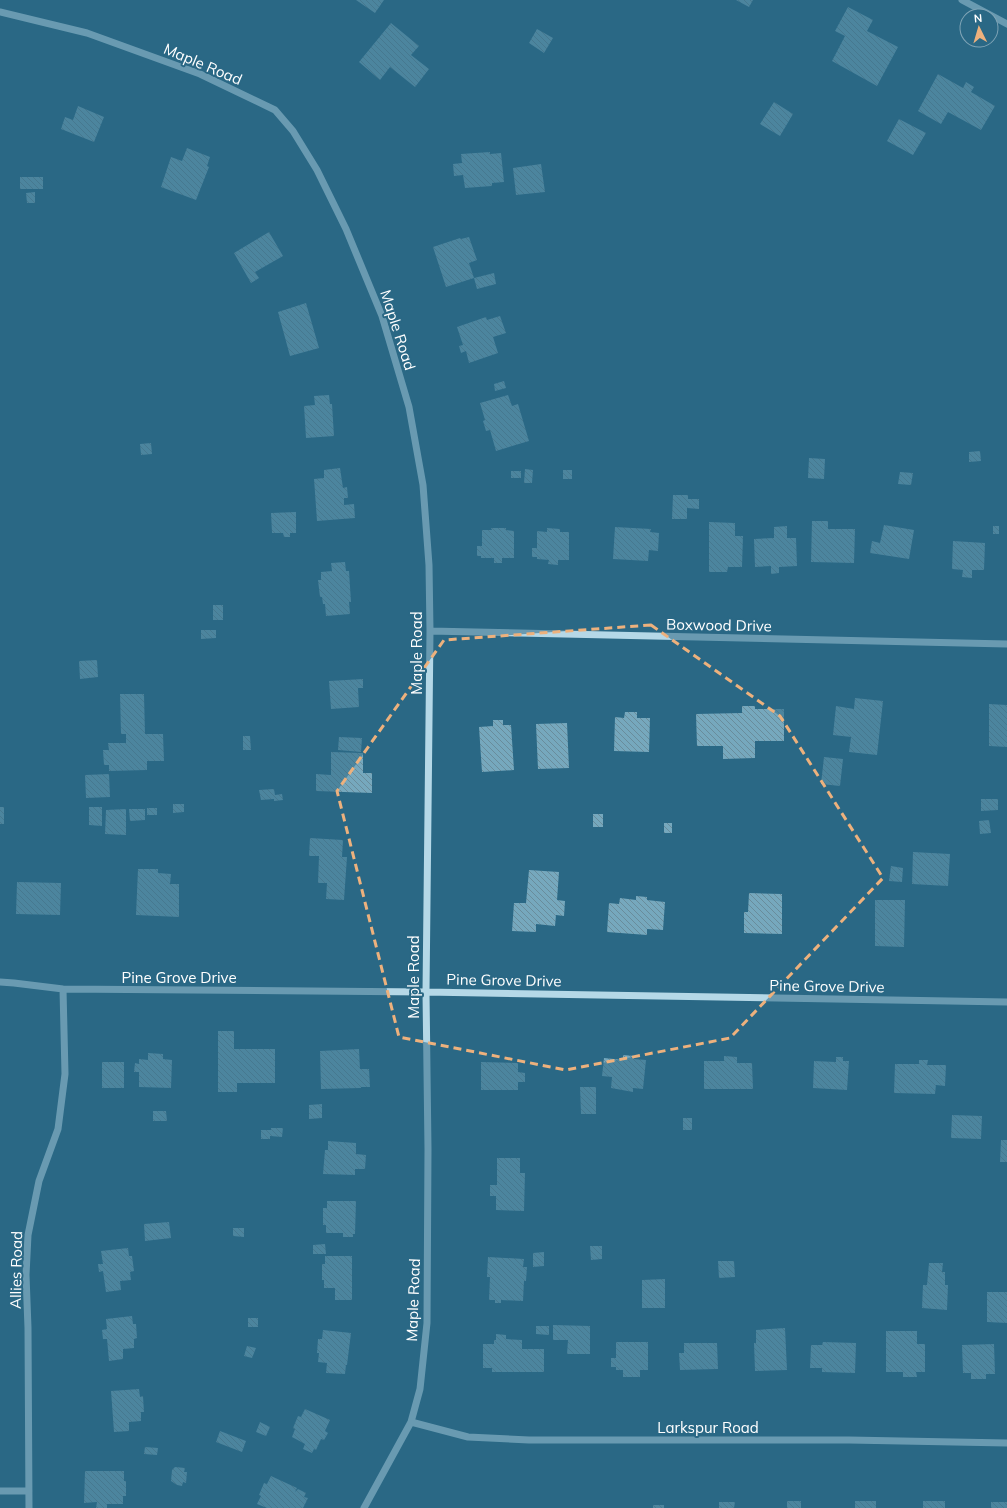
<svg xmlns="http://www.w3.org/2000/svg" width="1007" height="1508" viewBox="0 0 1007 1508" font-family="Mulish,sans-serif">
	<style>
		.building { fill: url(#building-back-hatch) }
		.lines { fill: none; stroke-linecap: round; stroke-linejoin: round }
		.minor { stroke: #b5d8e7; stroke-width: 7 }
		.marked { fill: none; stroke: #edb17d; stroke-width: 3; stroke-dasharray: 8 5; stroke-linejoin: round }
		.labels { text-anchor: middle; dominant-baseline: central; stroke-width: 4; stroke-linejoin: round; paint-order: stroke }
		.street-label { font-size: 15px; fill: #fff; stroke: #2a6885 }
	</style>
	<defs>
		<pattern id="building-back-hatch" width="6" height="6" patternUnits="userSpaceOnUse"><rect width="6" height="6" fill="#76a8bd"/><path d="M-1 5l2 2M0 0l6 6M5-1l2 2" fill="none" stroke="#698c9b"/></pattern>
	</defs>
	<rect width="100%" height="100%" fill="#2a6885"/>
	<path class="building" d="M356,0H384L375,13Z
		M736,0H753L749,7Z
		M848,7L873,20L867,31L898,47L877,86L832,61L845,36L835,31Z
		M391,23L419,46L411,55L429,69L415,87L390,67L380,80L359,62Z
		M537,29L553,38L544,53L529,43Z
		M938,74L963,88L966,82L974,87L971,92L995,106L981,130L948,112L941,124L918,111Z
		M774,102L793,114L780,136L760,124Z
		M78,106L104,117L94,142L61,129L65,117L73,120Z
		M899,119L926,133L913,155L887,141Z
		M187,148L210,157L207,166L209,167L196,200L161,187L171,157L182,161Z
		M490,152V154L501,153L504,182L492,183V186L465,188L463,175L454,176L453,164L462,163L461,154Z
		M541,164L545,192L516,195L513,168Z
		M20,177H43V189H20Z
		M35,192V203H27L26,193Z
		M269,232L283,256L255,272L259,278L251,283L234,253Z
		M469,237L477,260L469,263L474,278L446,287L433,247L460,238L461,239Z
		M494,273L496,284L477,289L474,278Z
		M306,303L319,348L290,356L278,312Z
		M500,316L506,333L493,337L498,353L469,363L466,351L461,353L459,346L463,345L457,327L486,317L487,320Z
		M504,381L506,388L495,391L494,384Z
		M329,395L330,404H332L334,436L306,438L304,406L315,405L314,396Z
		M508,395L512,406L518,404L529,441L496,451L490,430L486,431L483,421L485,420L480,403Z
		M151,443L152,454L141,455L140,444Z
		M980,451L981,461L969,462V452Z
		M809,458L825,459L824,479L808,478Z
		M340,468L343,488L347,487L348,498H344V505L354,504L355,518L317,521L314,479L324,478V470Z
		M525,469L533,470L532,483H524Z
		M563,470H572V479H563Z
		M511,471H521V478H511Z
		M900,472L913,473L911,485L898,484Z
		M673,495H688V499H699V509L687,508V519H672Z
		M296,512V533H290V537H284L283,533H272L271,513Z
		M812,521H828V529H855L854,563L811,562Z
		M709,522L735,523V536H743L742,567H728L727,572H709Z
		M884,525L914,530L909,559L870,553L872,541L880,543Z
		M787,526V538H796L797,566L779,567V573L771,574V566L755,567L754,539L774,538V527Z
		M993,526H999V534H993Z
		M615,527L651,529L650,532L659,533L658,551L649,550L648,561L613,559Z
		M491,528H506V530L514,531V558H502V563H494V558H481V556H477V546H482V530H492Z
		M547,528L560,529V532H569V560H558V565L548,564L549,560L537,559V557H532V548H537V531L547,532Z
		M953,541L985,543L984,570H972V578L962,577L963,570L952,569Z
		M345,562L346,571H349L351,602H349L350,614L326,616L325,604H323L322,597H320L318,580H321V572L332,571L331,563Z
		M213,605H223V620H213Z
		M201,630H216V638L201,639Z
		M97,660L98,677L80,679L79,661Z
		M363,679V688H358L359,707L331,709L329,681Z
		M120,694H144L145,734H163L164,761H147V770L109,771V765H104L103,750H109L108,743H126V734H121Z
		M855,698L883,701L877,755L849,752L851,737L833,735L836,706L854,709Z
		M989,704L1007,705V747L989,746Z
		M742,706H755V709H784V741H755V758L723,759V746H697L696,714L742,713Z
		M625,712H637V718H650L649,752L614,751L615,717L624,718Z
		M493,720H503V725H511L514,770L482,772L479,727L493,726Z
		M567,723L569,768L538,769L536,724Z
		M243,736H250L251,750H243Z
		M339,737L362,738L361,752L338,750Z
		M331,752L363,753V773H372V793L316,791V774L331,775Z
		M824,757L843,759L840,786L821,784Z
		M109,774L110,797L86,798L85,775Z
		M274,789L275,795L282,794L283,800L274,801V799L261,800L259,790Z
		M981,799H998V810L981,811Z
		M173,804H184V812L173,813Z
		M0,807H4V824H0Z
		M89,807H102V826L89,825Z
		M147,808H157V815H147Z
		M126,809V835L105,834L106,810Z
		M129,809H145V820L130,821Z
		M593,814H603V827H593Z
		M989,820L991,833L980,834L979,821Z
		M664,823H672V833H664Z
		M310,838L343,840L342,857H347L344,900L326,899L327,883H318L319,856H309Z
		M913,852L950,854L948,886L912,884Z
		M891,866L903,868L902,882L889,881Z
		M138,869H158V873L171,874L170,884H179V917L136,915Z
		M529,870L559,872L557,900L565,901L564,916L556,915L555,926L536,924V932L512,931L514,903H526Z
		M17,882L61,883L60,915L16,914Z
		M749,893L782,894V934L744,933V912H748Z
		M636,896L647,897V900L665,902L663,930L647,929V935L607,932L609,903L619,904L620,898L636,900Z
		M875,900H905L904,947L875,946Z
		M218,1031H234V1049H275V1083H237V1092H218Z
		M359,1049L360,1069H369L370,1087H361V1088L321,1089L320,1051Z
		M148,1053L163,1054V1059L172,1060L171,1088L139,1087V1072H134L135,1063L139,1064V1059L148,1060Z
		M623,1055L634,1056V1059L646,1060L643,1089L633,1088V1092L611,1088L612,1077L602,1076L604,1058L623,1060Z
		M724,1056L737,1057V1063H752L753,1089H704V1061H724Z
		M836,1057H843V1061H849L847,1090L813,1088L814,1061L836,1062Z
		M919,1060H928L927,1065H946L945,1086L936,1085L935,1094L894,1093L895,1064H919Z
		M102,1062H124V1088H102Z
		M481,1062L518,1063V1072L525,1073V1082H518V1090H481Z
		M580,1087H596V1114H581Z
		M322,1104V1118L309,1119V1105Z
		M153,1111H166L167,1121H153Z
		M952,1115L982,1116L981,1139L951,1138Z
		M683,1118H692V1130H683Z
		M271,1128H283L282,1137L270,1136V1139H261V1130H271Z
		M1001,1140H1007V1162H1000Z
		M328,1141L356,1143V1154L366,1155L365,1169H355V1175L323,1174L325,1150H328Z
		M497,1158H520V1173H525L524,1211L496,1210V1196H490V1185H497Z
		M327,1201H356L355,1234H353V1237H343V1233H326V1225H323V1208H327Z
		M169,1222L171,1238L145,1241L144,1224Z
		M233,1228H244V1237L233,1236Z
		M325,1244L326,1254H313V1245Z
		M590,1246H602V1259L591,1260Z
		M128,1248L129,1256H132L134,1271L130,1272L131,1280L120,1281L121,1290L106,1292L103,1271L99,1272L98,1264H103L101,1251Z
		M544,1252V1266L533,1267V1253Z
		M325,1256H352V1300H335V1288H324V1280H322V1264H325Z
		M488,1257L524,1259L523,1267H527L526,1281H524L523,1301L501,1300V1303H495V1300H489L490,1277H487Z
		M718,1261H734L735,1277L719,1278Z
		M929,1263H943L942,1272H945V1285H948L947,1310L922,1308L923,1285H927Z
		M665,1279V1308H642V1280Z
		M987,1292H1007V1323L987,1322Z
		M132,1316L133,1324H136L137,1338L134,1339V1348L123,1349V1359L109,1361L107,1339H103L102,1330L107,1329L106,1319Z
		M248,1318H258V1327H248Z
		M553,1325L590,1326V1354H567L568,1340H553Z
		M536,1326H549V1335L536,1334Z
		M785,1328L787,1370L755,1371L754,1343H756V1330Z
		M323,1330L351,1333L347,1365H346L345,1374L326,1373L327,1363L318,1362L319,1353H317L318,1339H322Z
		M886,1331H917V1344H925V1372H916L917,1377H903V1372H886Z
		M496,1334L506,1335V1339L522,1340V1349H544V1372H492V1368H483V1344H494V1340H496Z
		M616,1342H648V1370H640V1377H623V1370H616V1367H611V1358H616Z
		M823,1342L856,1343L855,1373L822,1372V1368H810L811,1345H822Z
		M684,1343H717L718,1369L680,1370L679,1353H684Z
		M994,1344L995,1374H986V1379H971V1373H963L962,1345Z
		M247,1346L256,1348L252,1358L244,1356Z
		M139,1389L140,1397L143,1396L144,1412H141V1421L129,1422V1431L114,1432L111,1391Z
		M305,1409L330,1420L325,1431L328,1433L324,1440L321,1439L316,1450L314,1449L312,1453L303,1449L305,1444L292,1437L295,1429L293,1428L298,1416L301,1417Z
		M260,1422L270,1427L266,1436L256,1432Z
		M220,1431L246,1441L242,1452L216,1442Z
		M145,1447L158,1448L157,1455L144,1454Z
		M175,1467L185,1468L184,1472H187L186,1483L183,1482L182,1486L177,1485L171,1481L172,1470Z
		M85,1471H124V1481H126V1496H123V1504H107V1508H96L97,1502L84,1503Z
		M271,1476L297,1488L295,1492L298,1489L306,1493L304,1497L308,1498L303,1508H267L257,1504L261,1496L259,1495L264,1483L267,1484Z
		M787,1501H801V1508H787Z
		M855,1501H876V1508H855Z
		M923,1501H945V1508H923Z
		M719,1502H735L734,1508H719Z
		M991,1502H1007V1508H991Z
		M653,1505H664V1508H653Z"/>
	<g class="lines">
		<path class="minor" d="M962,0L1007,24
			M0,12L87,33L200,74L275,110L293,131L317,170L346,229L382,316L409,407L423,485L429,565L430,631L426,992L428,1149L427,1323L420,1389L411,1422L364,1508
			M430,631L1007,644
			M0,982L14,983L63,989L426,992L1007,1002
			M411,1422L468,1437L529,1440H849L1007,1443
			M0,1491H29
			M29,1508L28,1328L26,1275L28,1235L39,1181L58,1129L65,1074L63,989"/>
	</g>
	<path d="M0 0H1007V1508H0ZM651,625L780,716L883,878L730,1038L566,1070L399,1037L337,791L444,640Z" fill="#2a6885" fill-opacity=".55" fill-rule="evenodd"/>
	<path class="marked" d="M651,625L780,716L883,878L730,1038L566,1070L399,1037L337,791L444,640Z"/>
	<g class="labels">
		<g class="street-label">
			<text transform="translate(203 64) rotate(23)">Maple Road</text>
			<text transform="translate(398 330) rotate(72)">Maple Road</text>
			<text transform="translate(719 625) rotate(1)">Boxwood Drive</text>
			<text transform="translate(416 653) rotate(-90)">Maple Road</text>
			<text x="179" y="977">Pine Grove Drive</text>
			<text transform="translate(413 977) rotate(-90)">Maple Road</text>
			<text transform="translate(504 980) rotate(1)">Pine Grove Drive</text>
			<text transform="translate(827 986) rotate(1)">Pine Grove Drive</text>
			<text transform="translate(16 1270) rotate(-89)">Allies Road</text>
			<text transform="translate(413 1300) rotate(-88)">Maple Road</text>
			<text x="708" y="1427">Larkspur Road</text>
		</g>
	</g>
	<g transform="translate(979 28) rotate(355)"><circle r="19" fill="#2a6885" stroke="#7fa4b6"/>
	<path d="M0-3L7 15L0 10L-7 15Z" fill="#edb17d"/>
	<text y="-6" font-size="11" font-weight="bold" text-anchor="middle" fill="#ffffff">N</text>
	</g>
</svg>
